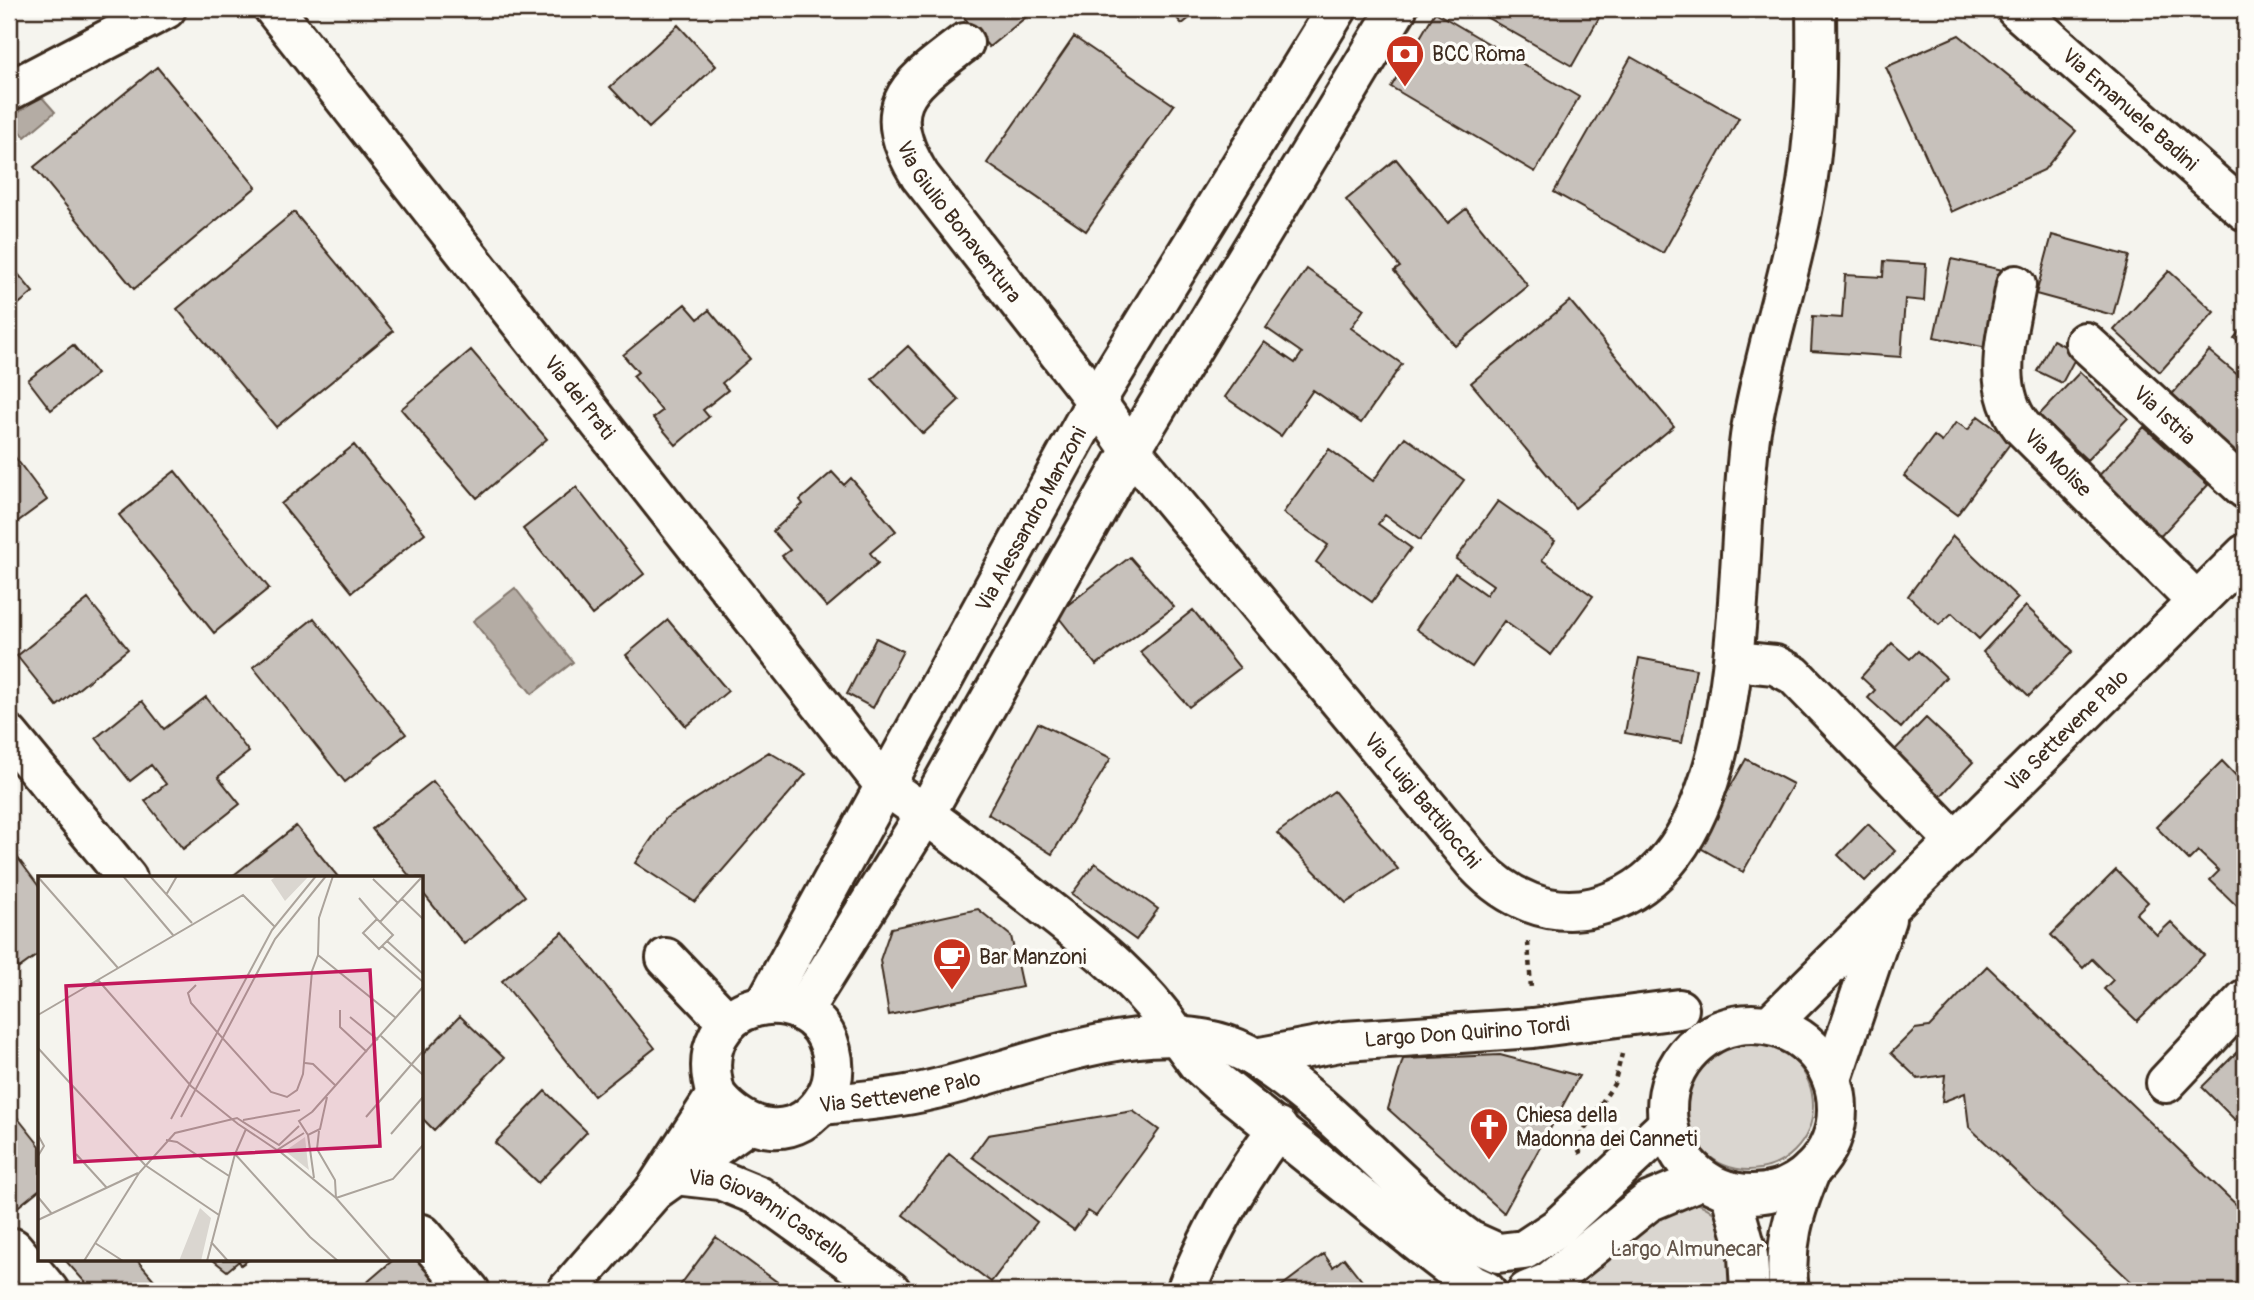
<svg xmlns="http://www.w3.org/2000/svg" width="2254" height="1300" viewBox="0 0 2254 1300" font-family="Pangolin,sans-serif">
	<style>
		.green { fill: #dad6d0; stroke: #8a8077; stroke-width: 2 }
		.water { fill: #b4aca4; stroke: #84786e; stroke-width: 2 }
		.building { fill: #c7c1bb; stroke: #3b2a1e; stroke-width: 2 }
		.lines { fill: none; stroke-linecap: round; stroke-linejoin: round }
		.street-casing { stroke: #3b2a1e; stroke-width: 44 }
		.secondary-casing { stroke: #3b2a1e; stroke-width: 44 }
		.path { stroke: #3b2a1e; stroke-width: 4.5; stroke-dasharray: 5 5; stroke-linecap: butt }
		.street { stroke: #fdfcf7; stroke-width: 38 }
		.secondary { stroke: #fdfcf7; stroke-width: 38 }
		.labels { text-anchor: middle; dominant-baseline: central; stroke-width: 7; stroke-linejoin: round; paint-order: stroke }
		.poi-label { font-size: 21px; fill: #3b2a1e; stroke: #fdfcf7; text-anchor: start }
		.street-label { font-size: 21px; fill: #3b2a1e; stroke: #fdfcf7 }
		.park-label { font-size: 21px; fill: #63554a; stroke: #fdfcf7 }
		.inset-road { fill: none; stroke: #aba39b; stroke-width: 2 }
		.view { fill: #c2185b; fill-opacity: 0.15; stroke: #c2185b; stroke-width: 3.5 }
		.inset-edge { fill: none; stroke: #3b2a1e; stroke-width: 3.5 }
	</style>
	<rect width="100%" height="100%" fill="#f5f4ee"/>
	<filter id="ink" filterUnits="userSpaceOnUse"><feTurbulence type="fractalNoise" baseFrequency=".0143" numOctaves="2"/><feDisplacementMap in="SourceGraphic" scale="14" xChannelSelector="R" yChannelSelector="G"/><feConvolveMatrix kernelMatrix="1 2 1 2 8 2 1 2 1" color-interpolation-filters="sRGB"/></filter>
	<g filter="url(#ink)">
		<path class="green" d="M1685 1106a64 64 0 1 1 128 0a64 64 0 1 1-128 0Z
			M1693,1202C1735,1214 1729,1254 1735,1291H1566L1664,1213Z"/>
		<path class="water" d="M40,95L55,112L25,137L11,119Z
			M515,588L573,662L532,694L473,621Z"/>
		<path class="building" d="M957,9H1036L989,47Z
			M1169,9H1201L1182,24Z
			M1472,9H1604L1572,66Z
			M1435,12L1579,97L1535,172L1391,87Z
			M678,25L716,66L649,128L610,87Z
			M1959,35L2076,131L2044,170L1951,212L1886,67Z
			M1074,37L1174,105L1086,231L987,163Z
			M1631,57L1739,118L1663,253L1554,192Z
			M157,67L256,187L134,289L34,167Z
			M1396,159L1448,223L1466,209L1528,286L1455,346L1394,271L1400,267L1346,200Z
			M294,212L393,331L276,427L177,309Z
			M2052,235L2129,256L2113,315L2036,294Z
			M1951,259L2008,271L1992,349L1934,337Z
			M1884,261L1926,264L1924,301L1905,299L1901,357L1811,351L1813,316L1842,318L1845,275L1883,277Z
			M9,263L33,292L9,312Z
			M1307,269L1364,309L1351,328L1402,364L1361,423L1313,390L1281,436L1225,397L1264,342L1295,363L1302,353L1266,328Z
			M2169,271L2214,312L2160,372L2114,330Z
			M1570,301L1674,426L1575,508L1471,383Z
			M685,304L698,319L709,310L750,359L722,383L728,390L703,410L709,417L676,445L653,418L662,411L633,376L638,372L623,355Z
			M2245,325V347L2234,338Z
			M2053,340L2078,353L2062,383L2037,371Z
			M73,345L97,374L51,410L28,380Z
			M908,346L959,400L923,434L872,379Z
			M471,350L547,439L477,498L401,409Z
			M2209,351L2245,381V461L2169,398Z
			M2080,372L2128,418L2087,460L2039,415Z
			M1978,416L2012,441L1957,515L1904,476L1934,436L1942,442L1956,422L1968,430Z
			M2144,427L2208,485L2157,540L2093,482Z
			M1405,437L1464,480L1420,540L1385,515L1378,524L1411,548L1372,602L1316,562L1328,545L1283,513L1329,449L1373,481Z
			M354,445L425,533L352,592L281,504Z
			M9,449L47,500L9,528Z
			M175,471L269,588L214,633L119,515Z
			M832,472L844,485L851,478L896,531L870,553L878,563L827,607L782,556L790,550L773,531L803,504L800,500Z
			M576,487L644,574L592,615L523,529Z
			M1498,501L1555,541L1542,560L1593,596L1551,655L1504,621L1472,667L1416,629L1455,573L1486,595L1493,585L1456,559Z
			M1953,536L2018,598L1979,639L1952,613L1939,625L1908,596Z
			M1130,557L1174,607L1096,665L1056,614Z
			M88,599L128,649L57,706L17,656Z
			M2026,606L2073,651L2029,696L1983,652Z
			M1193,610L1240,668L1189,707L1140,652Z
			M314,618L406,734L345,782L253,667Z
			M668,620L728,691L686,726L626,655Z
			M876,638L903,651L873,708L847,694Z
			M1892,643L1910,659L1918,651L1946,677L1901,728L1868,698L1875,690L1861,677Z
			M1639,658L1696,669L1682,743L1625,733Z
			M206,697L249,752L218,777L240,804L183,849L145,801L166,784L151,765L130,781L96,738L142,701L164,729Z
			M1926,718L1973,762L1939,798L1891,754Z
			M1038,723L1111,758L1052,854L988,814Z
			M769,752L806,774L695,902L635,863L666,818Z
			M1746,759L1793,784L1743,872L1697,846Z
			M2222,761L2245,785V802L2242,806L2245,809L2243,912L2210,880L2219,871L2198,851L2189,860L2156,827Z
			M433,781L525,896L464,944L422,892V878H411L372,829Z
			M1334,791L1398,869L1346,903L1277,833Z
			M1868,824L1895,851L1865,881L1838,855Z
			M296,826L339,878H230Z
			M9,846L40,888V953L19,968L9,954Z
			M1095,863L1158,909L1136,940L1072,894Z
			M2116,870L2148,902L2136,914L2157,935L2171,922L2204,955L2137,1021L2104,989L2113,980L2092,959L2083,968L2051,935Z
			M978,909L1011,936L1022,987L889,1015L880,960L891,928Z
			M563,932L655,1048L594,1096L502,981Z
			M1987,966L2245,1213V1291H2141L1969,1127L1965,1093L1942,1102L1945,1075L1918,1079L1891,1053L1915,1029L1929,1027Z
			M460,1016L504,1058L434,1130L422,1118V1055Z
			M2245,1044V1112L2235,1120L2202,1087Z
			M1500,1055L1579,1076L1504,1213L1388,1109L1403,1059Z
			M545,1091L587,1132L538,1183L495,1143Z
			M9,1107L40,1146V1189L9,1214Z
			M1133,1111L1159,1130L1096,1216L1088,1211L1074,1230L972,1157L988,1135Z
			M949,1154L1037,1222L991,1282L903,1215Z
			M716,1237L784,1287L781,1291H676Z
			M1324,1254L1333,1267L1344,1258L1370,1291H1275Z
			M65,1260H137L155,1281L143,1291H93Z
			M213,1260H248L241,1265L239,1261L227,1271Z
			M393,1260H419L446,1291H357Z"/>
		<g class="lines">
			<g class="street-casing">
				<g id="street">
					<path id="s1" d="M274,9L885,786C935,819 980,856 1027,893C1085,939 1135,974 1178,1037"/>
					<path id="s2" d="M2016,9L2245,211"/>
					<path id="s3" d="M964,43C909,85 876,104 920,176L1096,401L1131,450L1476,865C1507,898 1549,918 1594,907C1761,867 1730,559 1751,430C1764,354 1789,281 1803,206C1816,141 1817,74 1816,9"/>
					<path d="M9,91L166,9"/>
					<path id="s4" d="M2016,285C2008,332 1989,386 2022,427L2197,602"/>
					<path id="s5" d="M2085,342L2245,489"/>
					<path d="M1734,661L1775,665L1794,675L1956,842"/>
					<path d="M9,735L127,878"/>
					<path d="M666,958L728,1023"/>
					<path id="s6" d="M1255,1058L1345,1041L1533,1028L1679,1009"/>
					<path d="M2166,1083L2245,999"/>
					<path id="s7" d="M675,1175L720,1180L759,1196L891,1291"/>
					<path d="M1730,1191L1748,1256L1750,1291"/>
					<path d="M422,1234L470,1291"/>
					<path d="M13,1248L49,1291"/>
					<path d="M1186,1291C1209,1232 1240,1179 1278,1128"/>
					<path d="M1789,1291C1783,1246 1794,1211 1811,1170"/>
				</g>
			</g>
			<g class="secondary-casing">
				<g id="secondary">
					<path id="s8" d="M765,1004L1096,401L1337,9"/>
					<path d="M802,1012L926,813L1131,450L1397,9"/>
					<circle cx="1752" cy="1109" r="85"/>
					<path id="s9" d="M1770,1025L2245,554"/>
					<path d="M1178,1037L1198,1064L1219,1083L1421,1245L1473,1285L1486,1291"/>
					<path d="M1832,1079L1886,919"/>
					<path id="s10" d="M821,1105C858,1101 895,1099 931,1090C1026,1069 1164,1002 1255,1058C1335,1108 1395,1185 1469,1240L1498,1253L1524,1250L1557,1228L1667,1125"/>
					<path d="M654,1191L716,1095C685,997 812,974 831,1050C835,1066 834,1082 826,1096C798,1144 746,1134 716,1095"/>
					<path d="M567,1291L654,1191L748,1124"/>
					<path d="M1527,1291L1549,1282L1648,1202L1703,1179"/>
				</g>
			</g>
			<path class="path" d="M1528,942L1531,989
				M1581,1154L1575,1143L1614,1084L1622,1054"/>
			<use href="#street" class="street"/>
			<use href="#secondary" class="secondary"/>
		</g>
	</g>
	<defs>
		<g id="bank-pin" transform="scale(2.0125)"><path d="M0 17L-7.5 6A9.5 9.5 0 1 1 7.5 6Z" fill="#c8321e" stroke="#fdfcf7"/><path d="M-6-4H6V4H-6ZM0-2.3a2.3 2.3 0 1 0 0 4.6a2.3 2.3 0 1 0 0-4.6Z" fill="#fff"/></g>
		<g id="cafe-pin" transform="scale(2.0125)"><path d="M0 17L-7.5 6A9.5 9.5 0 1 1 7.5 6Z" fill="#c8321e" stroke="#fdfcf7"/><path d="M-5.5-4.5H6V0H3Q3 3.5 0 3.5H-2.5Q-5.5 3.5-5.5 0ZM3-3.2v2h1.7v-2ZM-6 4.5H4V6H-6Z" fill="#fff"/></g>
		<g id="church-pin" transform="scale(2.0125)"><path d="M0 17L-7.5 6A9.5 9.5 0 1 1 7.5 6Z" fill="#c8321e" stroke="#fdfcf7"/><path d="M-1.2-6h2.4v3.5h3.3v2.4h-3.3V6h-2.4V-.1h-3.3v-2.4h3.3Z" fill="#fff"/></g>
	</defs>
	<g fill-rule="evenodd">
		<use href="#bank-pin" x="1405" y="54"/>
		<use href="#cafe-pin" x="952" y="957"/>
		<use href="#church-pin" x="1489" y="1127"/>
	</g>
	<g class="labels">
		<g class="poi-label">
			<text x="1432" y="54">BCC Roma</text>
			<text x="979" y="957">Bar Manzoni</text>
			<text x="1516" y="1115">Chiesa della<tspan x="1516" dy="24">Madonna dei Canneti</tspan></text>
		</g>
		<g class="street-label">
			<text stroke="none"><textPath href="#s2" startOffset="152">Via Emanuele Badini</textPath></text>
			<text stroke="none"><textPath href="#s3" startOffset="224">Via Giulio Bonaventura</textPath></text>
			<text stroke="none"><textPath href="#s1" startOffset="494">Via dei Prati</textPath></text>
			<text stroke="none"><textPath href="#s5" startOffset="108">Via Istria</textPath></text>
			<text stroke="none"><textPath href="#s4" startOffset="198">Via Molise</textPath></text>
			<text stroke="none"><textPath href="#s8" startOffset="553">Via Alessandro Manzoni</textPath></text>
			<text stroke="none"><textPath href="#s9" startOffset="418">Via Settevene Palo</textPath></text>
			<text stroke="none"><textPath href="#s3" startOffset="966">Via Luigi Battilocchi</textPath></text>
			<text stroke="none"><textPath href="#s6" startOffset="214">Largo Don Quirino Tordi</textPath></text>
			<text stroke="none"><textPath href="#s10" startOffset="80">Via Settevene Palo</textPath></text>
			<text stroke="none"><textPath href="#s7" startOffset="105">Via Giovanni Castello</textPath></text>
		</g>
		<g class="park-label">
			<text x="1687" y="1249">Largo Almunecar</text>
		</g>
	</g>
	<g transform="translate(38 876)">
		<rect width="385" height="385" fill="#f5f4ee"/>
		<path d="M239,0H271L247,25L233,4ZM267,261L270,289L271,294L247,275ZM162,332L173,342L163,385H141Z" fill="#dad6d0"/>
		<path class="inset-road" d="M85,0L135,59M112,0L154,47M295,0L281,42L280,79L358,142M0,1L80,92M335,3L360,27M128,19L139,0M321,22L339,43M364,23L385,43M339,43L355,59L341,73L325,57ZM342,46L383,2M349,65L385,98M344,70L385,106M60,104L153,210L200,248L239,274L266,257M158,109L150,117L153,127L233,216L249,221L259,214L265,198L274,95L280,79M302,134V151L329,176M0,139L205,19L236,50M312,141L340,164M343,160L385,199M0,172L107,289L181,339M267,187L275,188L298,210M274,236L385,111M274,236L261,245L270,259L282,253L289,221M143,241L237,63L288,0M328,241L385,175M133,243L234,54L278,0M205,244L262,234M281,255L279,273L297,304L298,322M353,258L385,221M0,259L6,270L0,280M270,259L276,302M128,264L139,266L191,300M240,274L298,322L353,385M38,278L69,312M197,278L272,361L300,385M0,321L14,338M298,322L355,303L385,269M0,344L100,297M173,366L190,385M57,367L85,385M46,385L101,297L137,257L199,242L241,269L261,250M169,385L197,278L208,253"/>
		<path class="view" d="M332,94L342,270L37,286L28,110Z"/>
		<rect width="385" height="385" class="inset-edge"/>
	</g>
	<rect width="2254" height="1300" fill="none" stroke="#fdfcf7" stroke-width="35"/>
	<rect x="18" y="18" width="2219" height="1265" fill="none" stroke="#3b2a1e" stroke-width="2.5" filter="url(#ink)"/>
</svg>
